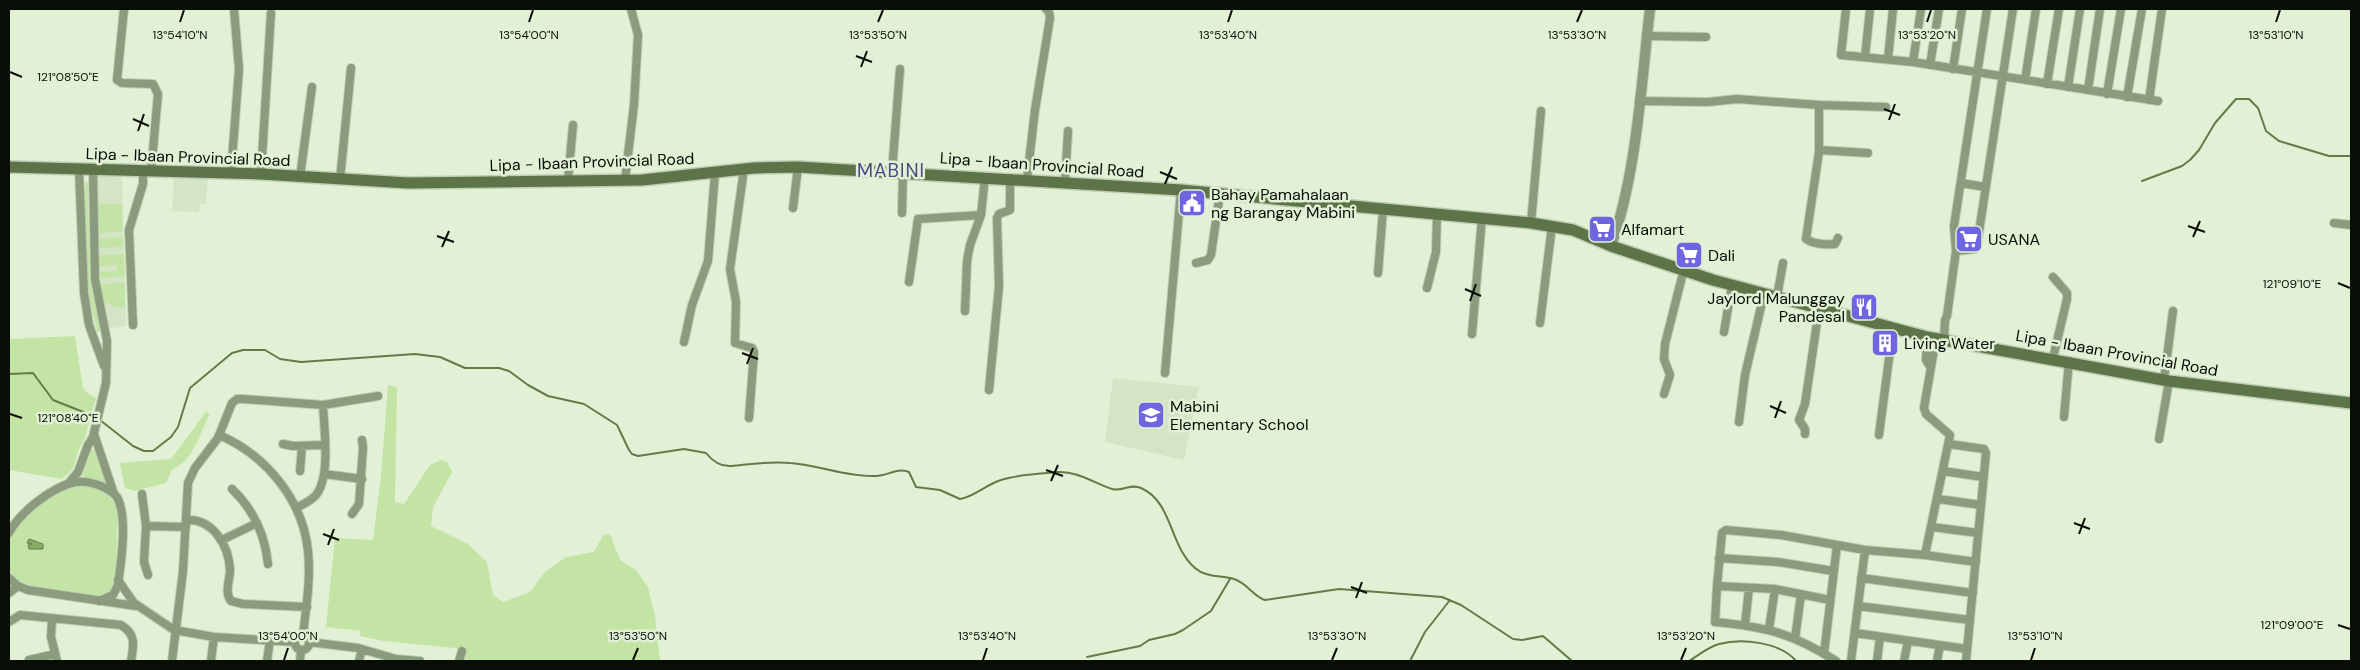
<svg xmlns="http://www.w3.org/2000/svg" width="2360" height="670" viewBox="0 0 2360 670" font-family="'DM Sans',sans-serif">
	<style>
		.built { fill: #d3e5c4 }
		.green { fill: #c3e4a5 }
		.water { fill: #88ac65; stroke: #627c48 }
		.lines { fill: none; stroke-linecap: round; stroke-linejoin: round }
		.stream { stroke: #627c48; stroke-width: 2 }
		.minor-casing { stroke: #bfcdb5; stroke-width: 10 }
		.tertiary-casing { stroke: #bfcdb5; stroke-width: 12 }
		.secondary-casing { stroke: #bfcdb5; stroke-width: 14 }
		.minor { stroke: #8b9b7d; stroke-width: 8 }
		.tertiary { stroke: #8b9b7d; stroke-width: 10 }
		.secondary { stroke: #5d7448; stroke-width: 11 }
		.ticks { fill: none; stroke: #080d05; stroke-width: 2 }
		.labels { text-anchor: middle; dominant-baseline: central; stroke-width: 5; stroke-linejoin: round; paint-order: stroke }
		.street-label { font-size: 16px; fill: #080d05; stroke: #e2f1d6 }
		.poi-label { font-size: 16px; fill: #080d05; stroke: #e2f1d6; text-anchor: start }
		.quarter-label { font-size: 19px; letter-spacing: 1px; fill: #4b4886; stroke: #e2f1d6 }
		.ticks-label { font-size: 12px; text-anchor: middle; fill: #080d05; stroke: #e2f1d6; stroke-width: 5; stroke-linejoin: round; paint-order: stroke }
	</style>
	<rect width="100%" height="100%" fill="#e2f1d6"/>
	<path class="built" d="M94,171L122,172L126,326L106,329L99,300Z
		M208,174L206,203L200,204L199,212L172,211L174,176Z
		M1113,378L1199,387L1184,460L1105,442Z"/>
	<path class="green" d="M85,181L88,183L90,269L100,331L97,332L89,299L84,223Z
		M98,204H122V232L98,233Z
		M123,237V247L98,248V239Z
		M124,254L125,276L100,278L99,272L117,271V265L99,266L98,255Z
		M125,282V307H114L107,302L103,303L100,285Z
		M75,336L83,388L86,392L96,398L85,438L79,449L73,469L62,479L9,470V339Z
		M388,385L397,387L395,502L404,504L430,465L441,460L447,462L452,472L433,507L431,526L468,544L487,562L493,595L503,602L530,592L545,572L566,557L594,552L603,535L610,534L620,560L636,570L648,587L655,616L660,661H464L465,649L383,641L360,636L361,631L326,627L335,538L373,540L381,476Z
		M206,412L210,414C199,435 194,460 172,470L166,483L135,491L125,488L120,463L171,459Z
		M92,449L96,451L105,483L85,478L82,475L90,450Z
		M81,486C98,488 113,494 118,511L115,581L111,592L102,597L32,588L21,584L9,571C9,562 7,552 9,543C13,519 58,489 81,486Z"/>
	<path class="water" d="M29,539L43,544V549H29L28,545L32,544L27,543Z"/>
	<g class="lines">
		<path class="stream" d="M2142,181L2182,166L2190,160L2199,150L2215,123L2236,99H2249L2258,108L2266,131L2279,141L2329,156H2351
			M9,374L33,373L53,400L96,417
			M100,420L133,446L144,451H153L171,437L178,427L190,388L232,353L243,350H265L280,359L301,362L415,354L440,357L465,368H499L509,371L528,385L548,396L584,404L617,425L629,450L632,454L638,456L684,449L706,453C713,462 721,467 732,466C752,464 770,461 790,463C819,465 847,477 876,476C888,476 897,467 909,472L916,487L940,490L960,499C974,497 987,484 1001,480C1019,474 1040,474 1058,472C1077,471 1094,483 1112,489C1123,492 1130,483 1141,488C1173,502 1169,546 1195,568C1206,578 1221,575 1234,579C1247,583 1253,596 1265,600L1339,589L1442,597L1461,605L1513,639L1522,640L1543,636L1572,661
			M1087,657L1140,646L1149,640L1175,634L1183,630L1211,611L1230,579
			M1410,661L1425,632L1450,600
			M1689,661C1699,655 1708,647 1719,644C1742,638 1780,642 1796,661"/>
		<g class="minor-casing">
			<path id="minor" d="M124,9L117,80L122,83L153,84L158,94L151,172
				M1846,9L1841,55L1913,62L2158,101
				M1646,36L1706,37
				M1865,57L1870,9
				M1888,59L1893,9
				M1913,62L1921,9
				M1930,65L1939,9
				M1953,69L1962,9
				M2025,80L2036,9
				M2047,84L2059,9
				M2068,87L2080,9
				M2088,90L2100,9
				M2107,94L2121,9
				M2127,97L2142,9
				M2149,100L2162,9
				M1639,101L1708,102L1737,99L1819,105V152L1806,239C1813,244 1826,245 1835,244L1838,238
				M1819,105L1886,107
				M1819,150L1868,153
				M79,169L84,293L89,325L104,366
				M744,169L730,269L736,302L735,343L752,348L754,352L749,418
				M892,172L900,69
				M231,173L239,69L234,9
				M261,174L271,13
				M300,177L312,87
				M1027,179L1035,110L1050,18L1049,12L1046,9
				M340,180L351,68
				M568,180L573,125
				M625,180L634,105L638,35L631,9
				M1065,182L1068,131
				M1961,183L1985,187
				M793,208L798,167
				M902,213L903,172
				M1531,223L1541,111
				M2334,223L2351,225
				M1956,251L1975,249L1977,245L2013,9
				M1196,263L1208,260L1211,255L1220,193
				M1378,273L1383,210
				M2053,277L2067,293V299L2053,358
				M909,282L918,219L981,215L985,177
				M1427,288L1436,252L1437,214
				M1777,297L1783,263
				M965,311L967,261L970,245L981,215
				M1540,323L1552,226
				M133,325L129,230L143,184V172
				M1724,332L1732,285
				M1472,334L1482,218
				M1927,337L1926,360L1929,365
				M1944,340L1945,320L1947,316L1956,251L1954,226L1987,9
				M684,342L692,305L708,261L715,173
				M1165,373L1181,190
				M2164,380L2173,311
				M989,390L999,286L997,218L999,214L1010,210V178
				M1664,394L1670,375L1664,359L1665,344L1684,269
				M2064,417L2069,361
				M1739,422L1745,375L1764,294
				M94,434L114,494
				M1805,434V429L1799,420L1805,404L1819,309
				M219,435C266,455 303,500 308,551C311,579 306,608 303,635
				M1879,435L1893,328
				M2159,439L2169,381
				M283,444L293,446L324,445
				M1949,444L1984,449L1986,453L1966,661
				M300,471L302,446
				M1943,471L1983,477
				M324,474L362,479
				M68,484L78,472L88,445L93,437L106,383L107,341L95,279L93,170
				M232,489C253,509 265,535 268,564
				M142,494L146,526
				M1938,499L1981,505
				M296,508C302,505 311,501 316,495C331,476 324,429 323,405
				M352,514L359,504L363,448L362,440
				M186,520C213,518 229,546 230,570C230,580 224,592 231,601L243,604L307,607
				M1932,527L1978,533
				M9,533C20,512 52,487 75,482C83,481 94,483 101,486C107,489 113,492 117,497C128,517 121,562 118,585L113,595L99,601
				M222,540L257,523
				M1925,555L1976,562
				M1719,558L1778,562L1833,571
				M148,575L144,562L146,526L186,527
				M9,578L18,586L28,590L136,606
				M1861,578L1973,593
				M118,580L134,603L174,630L214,637L294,642
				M1717,586L1715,622C1767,627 1791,633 1836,661
				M9,593L18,586
				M1830,600L1775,589L1717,586L1722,533L1726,530L1781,535L1865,550L1925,555L1950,435L1926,414L1924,408L1936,338
				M1858,606L1970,620
				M52,619L51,637L57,661
				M9,622L20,615L121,625C136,634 134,645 131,661
				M1745,625L1749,588
				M1769,629L1775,589
				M1855,633L1967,649
				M295 643a7 7 0 1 1 14 0a7 7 0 1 1-14 0Z
				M1795,639L1801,594
				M309,642L358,648L396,659V661
				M1824,654L1837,545
				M396,659L420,661
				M29,660L55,654
				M172,661L183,571L188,483L195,468L218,438L232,403L237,399H243L323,405L378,396
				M211,661L214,637
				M267,661L270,640
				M300,661L301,650
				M359,661L362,649
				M459,661L462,651
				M1851,661L1865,550
				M1877,661L1880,637
				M1904,661L1908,641
				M1937,661L1940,645"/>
		</g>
		<g class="tertiary-casing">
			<path id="tertiary" d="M1611,246C1637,173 1641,85 1650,9"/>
		</g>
		<g class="secondary-casing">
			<path id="secondary" d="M9,167L261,174L408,183L642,180L754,168L798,167L1181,190L1531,223L1573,230L1611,246L1713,280L1927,337L2169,381L2351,403"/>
		</g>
		<use href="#minor" class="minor"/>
		<use href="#tertiary" class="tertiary"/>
		<use href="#secondary" class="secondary"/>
	</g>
	<path class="ticks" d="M180,22L184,10M529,22L533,10M878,22L883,10M1228,22L1232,10M1577,22L1582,10M1927,22L1931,10M2276,22L2280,10M856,56L872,62M861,67L867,51M10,72L22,77M1884,109L1900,115M133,119L149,126M1889,120L1895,104M138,131L144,114M1160,172L1177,179M1165,184L1172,167M2188,226L2205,232M437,236L454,242M2193,237L2200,221M442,247L449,231M2338,283L2350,288M1465,289L1481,296M1470,301L1476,284M742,353L758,359M747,364L753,348M1770,406L1786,413M10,414L22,418M1775,418L1781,401M1046,470L1063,476M1051,481L1058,465M2074,523L2090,529M323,534L339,540M2079,534L2085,518M328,545L334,529M1351,587L1367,593M1356,598L1362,582M2338,625L2350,629M284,660L288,648M633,660L638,648M983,660L987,648M1332,660L1337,648M1681,660L1686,648M2031,660L2035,648"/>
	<defs>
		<g id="civic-square" transform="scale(1.4375)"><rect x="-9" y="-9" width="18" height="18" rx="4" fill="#7065e0" stroke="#e2f1d6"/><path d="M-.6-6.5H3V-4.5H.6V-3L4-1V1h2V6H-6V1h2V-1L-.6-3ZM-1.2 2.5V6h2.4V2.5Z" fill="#fff"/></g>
		<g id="supermarket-square" transform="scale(1.4375)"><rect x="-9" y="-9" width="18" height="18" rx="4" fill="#7065e0" stroke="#e2f1d6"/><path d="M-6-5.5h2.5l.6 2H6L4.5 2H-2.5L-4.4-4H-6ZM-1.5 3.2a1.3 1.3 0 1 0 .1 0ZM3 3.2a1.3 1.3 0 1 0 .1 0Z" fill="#fff"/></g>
		<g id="restaurant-square" transform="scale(1.4375)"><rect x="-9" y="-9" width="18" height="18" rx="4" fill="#7065e0" stroke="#e2f1d6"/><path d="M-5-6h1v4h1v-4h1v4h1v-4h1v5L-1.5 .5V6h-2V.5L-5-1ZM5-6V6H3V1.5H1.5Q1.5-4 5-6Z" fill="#fff"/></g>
		<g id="building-square" transform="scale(1.4375)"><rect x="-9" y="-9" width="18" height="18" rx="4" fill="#7065e0" stroke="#e2f1d6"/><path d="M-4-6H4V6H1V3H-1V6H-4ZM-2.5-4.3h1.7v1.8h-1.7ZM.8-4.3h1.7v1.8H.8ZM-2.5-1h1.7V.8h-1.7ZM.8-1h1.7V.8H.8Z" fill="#fff"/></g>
		<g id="school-square" transform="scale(1.4375)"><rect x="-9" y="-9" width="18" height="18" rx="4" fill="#7065e0" stroke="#e2f1d6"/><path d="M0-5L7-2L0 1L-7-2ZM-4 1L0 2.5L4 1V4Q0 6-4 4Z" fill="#fff"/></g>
	</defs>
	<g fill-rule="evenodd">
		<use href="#civic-square" x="1192" y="203"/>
		<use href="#supermarket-square" x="1602" y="229"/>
		<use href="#supermarket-square" x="1969" y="239"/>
		<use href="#supermarket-square" x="1689" y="255"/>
		<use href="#restaurant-square" x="1864" y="307"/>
		<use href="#building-square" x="1885" y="343"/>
		<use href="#school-square" x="1151" y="415"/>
	</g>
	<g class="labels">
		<g class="street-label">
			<text transform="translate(188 157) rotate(2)">Lipa - Ibaan Provincial Road</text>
			<text transform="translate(592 162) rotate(-2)">Lipa - Ibaan Provincial Road</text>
			<text transform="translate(1042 165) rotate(4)">Lipa - Ibaan Provincial Road</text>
			<text transform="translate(2117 353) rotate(10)">Lipa - Ibaan Provincial Road</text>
		</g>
		<g class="poi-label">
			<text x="1211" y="194">Bahay Pamahalaan<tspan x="1211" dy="18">ng Barangay Mabini</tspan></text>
			<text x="1621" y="229">Alfamart</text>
			<text x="1988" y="239">USANA</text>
			<text x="1708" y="255">Dali</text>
			<text x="1845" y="298" text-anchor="end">Jaylord Malunggay<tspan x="1845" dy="18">Pandesal</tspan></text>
			<text x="1904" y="343">Living Water</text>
			<text x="1170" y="406">Mabini<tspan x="1170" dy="18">Elementary School</tspan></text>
		</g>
		<g class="quarter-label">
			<text x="891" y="170">MABINI</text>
		</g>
	</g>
	<g class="ticks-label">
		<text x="180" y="39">13°54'10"N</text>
		<text x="529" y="39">13°54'00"N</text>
		<text x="878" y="39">13°53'50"N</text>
		<text x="1228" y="39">13°53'40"N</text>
		<text x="1577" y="39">13°53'30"N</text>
		<text x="1927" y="39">13°53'20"N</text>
		<text x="2276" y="39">13°53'10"N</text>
		<text x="68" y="81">121°08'50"E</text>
		<text x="2292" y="288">121°09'10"E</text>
		<text x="68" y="422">121°08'40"E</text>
		<text x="2292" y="629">121°09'00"E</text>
		<text x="288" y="640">13°54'00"N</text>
		<text x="638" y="640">13°53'50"N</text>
		<text x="987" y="640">13°53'40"N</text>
		<text x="1337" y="640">13°53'30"N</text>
		<text x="1686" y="640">13°53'20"N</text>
		<text x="2035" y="640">13°53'10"N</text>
	</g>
	<rect width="2360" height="670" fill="none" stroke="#080d05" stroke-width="20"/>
</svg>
